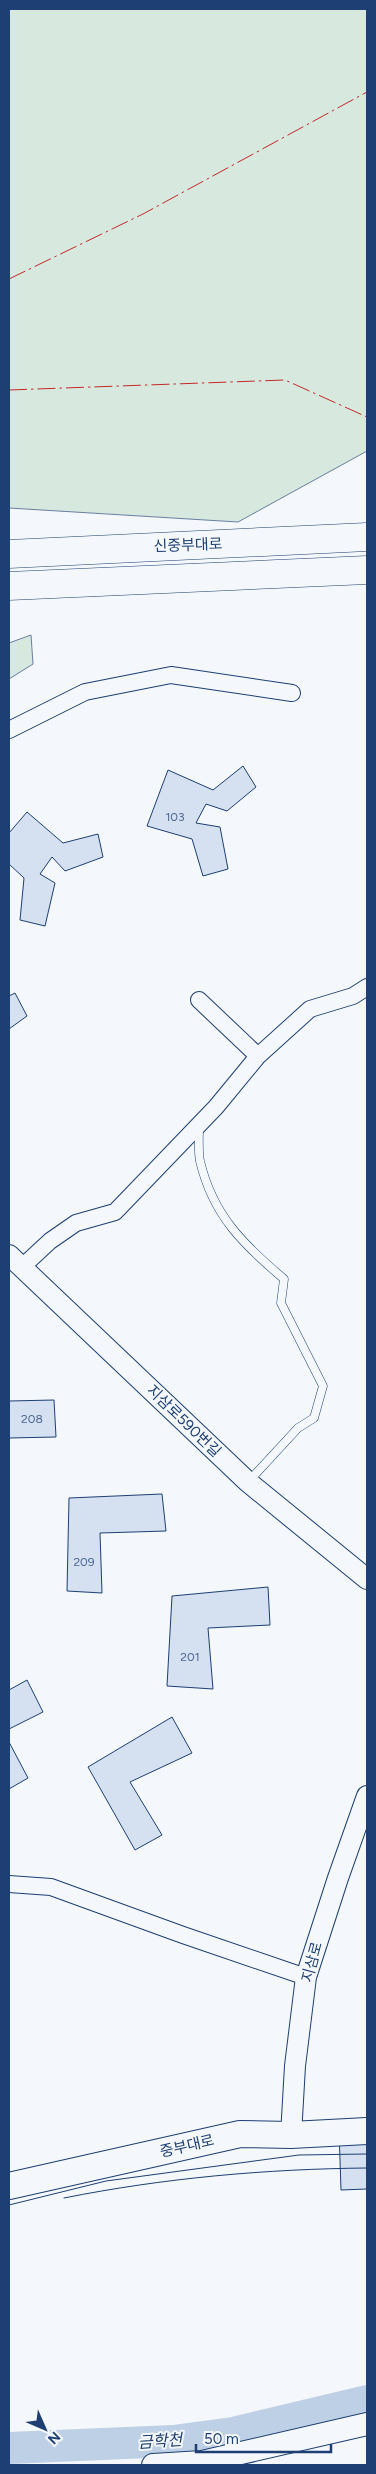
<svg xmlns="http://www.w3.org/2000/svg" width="376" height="2474" viewBox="0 0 376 2474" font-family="Figtree,'Noto Sans KR',sans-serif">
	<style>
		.green { fill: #d7e8df; stroke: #687fa3 }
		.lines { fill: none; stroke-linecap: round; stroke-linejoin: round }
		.river { stroke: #bed0e5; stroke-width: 32 }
		.building { fill: #d5e0f0; stroke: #1d3f73 }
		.service-casing { stroke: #1d3f73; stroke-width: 9 }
		.minor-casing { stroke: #1d3f73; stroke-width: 18 }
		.tertiary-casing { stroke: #1d3f73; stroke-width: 22 }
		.secondary-casing { stroke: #1d3f73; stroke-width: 24 }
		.primary-casing { stroke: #1d3f73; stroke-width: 28 }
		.trunk-casing { stroke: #1d3f73; stroke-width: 29 }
		.service { stroke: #f4f7fb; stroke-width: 8 }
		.minor { stroke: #f4f7fb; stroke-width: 16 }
		.tertiary { stroke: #f4f7fb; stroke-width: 20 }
		.secondary { stroke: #f4f7fb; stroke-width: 22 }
		.primary { stroke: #f4f7fb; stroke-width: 26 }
		.trunk { stroke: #f4f7fb; stroke-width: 28 }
		.tram { stroke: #1d3f73; stroke-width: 1 }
		.power { stroke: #c62828; stroke-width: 1; stroke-dasharray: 18 4 2.5 4; stroke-linecap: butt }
		.labels { text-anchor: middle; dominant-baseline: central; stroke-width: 4; stroke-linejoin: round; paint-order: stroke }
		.number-label { font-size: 12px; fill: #4b6792 }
		.street-label { font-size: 15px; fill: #1d3f73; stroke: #f4f7fb }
		.water-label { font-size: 16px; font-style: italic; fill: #1d3f73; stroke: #f4f7fb }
	</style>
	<rect width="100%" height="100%" fill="#f4f7fb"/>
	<path class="green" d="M9,9H367V451L238,522L9,508Z
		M31,635L33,664L9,679V643Z"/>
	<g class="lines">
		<path class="river" d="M9,2448L173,2441L233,2433L367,2401"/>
	</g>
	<path class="building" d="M243,766L256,787L227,811L206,804L196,823L220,827L228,869L203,876L192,839L147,826L168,770L213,790Z
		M27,812L63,843L98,834L103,857L65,871L52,857L40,874L55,883L45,926L20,920L24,878L9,864V833Z
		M15,993L27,1016L9,1029V996Z
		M54,1400L56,1437L9,1438V1401Z
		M162,1494L166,1531L100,1533L102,1593L67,1591L69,1498Z
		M268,1587L270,1625L208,1628L213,1689L167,1686L172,1596Z
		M27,1680L43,1712L9,1729V1690Z
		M172,1717L192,1753L130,1782L162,1835L135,1850L88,1767Z
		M9,1742L28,1778L9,1789Z
		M367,2129V2189L341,2190L339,2130Z"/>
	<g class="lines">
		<g class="service-casing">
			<path id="service" d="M199,1126C199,1138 198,1151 200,1161C213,1216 244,1245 284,1279L281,1303L323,1386L314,1418L298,1428L248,1482"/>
		</g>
		<g class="minor-casing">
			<path id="minor" d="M9,730L85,692L171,675L292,693
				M199,1000L258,1056L310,1009L353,996L367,987
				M22,1267L50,1241L76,1223L115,1212L216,1107L258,1056
				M9,1884L51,1887L183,1935L306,1977"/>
		</g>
		<g class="tertiary-casing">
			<path id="tertiary" d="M9,1255L248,1482L367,1579
				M291,2135L295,2066L306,1977L338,1878L367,1796"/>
		</g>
		<g class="secondary-casing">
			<path id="secondary" d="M153,2465L202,2462L367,2424"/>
		</g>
		<g class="primary-casing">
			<path id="primary" d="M9,2186L240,2134L291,2135L367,2131"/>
		</g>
		<g class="trunk-casing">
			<path id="trunk" d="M9,554L367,537
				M9,586L367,570"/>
		</g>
		<use href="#service" class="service"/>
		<use href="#minor" class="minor"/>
		<use href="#tertiary" class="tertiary"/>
		<use href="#secondary" class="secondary"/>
		<use href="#primary" class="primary"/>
		<use href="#trunk" class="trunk"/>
		<path class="tram" d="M64,2198C164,2178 266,2169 367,2168
			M9,2205L106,2181L299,2155L367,2154"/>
		<path class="power" d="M9,279L143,214L367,92
			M9,390L285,380L367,417"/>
	</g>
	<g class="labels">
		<g class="number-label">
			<text x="175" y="817">103</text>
			<text x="32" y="1419">208</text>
			<text x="84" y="1562">209</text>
			<text x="190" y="1657">201</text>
		</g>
		<g class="street-label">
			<text transform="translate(188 545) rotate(-2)">신중부대로</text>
			<text transform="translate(184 1421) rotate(44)">지삼로590번길</text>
			<text transform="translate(312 1962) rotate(-75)">지삼로</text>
			<text transform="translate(187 2146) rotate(-13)">중부대로</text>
		</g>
		<g class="water-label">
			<text transform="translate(160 2441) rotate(-4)">금학천</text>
		</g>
	</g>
	<rect width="376" height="2474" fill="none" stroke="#1d3f73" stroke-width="20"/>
	<g transform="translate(45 2429) rotate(135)" stroke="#f4f7fb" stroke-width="4" paint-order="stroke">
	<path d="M0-4L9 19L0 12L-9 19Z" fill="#1d3f73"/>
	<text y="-8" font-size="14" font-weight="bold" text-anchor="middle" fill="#1d3f73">N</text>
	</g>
	<path d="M196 2444v8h135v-8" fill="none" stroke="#1d3f73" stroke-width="2.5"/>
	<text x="204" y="2444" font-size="15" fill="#1d3f73" stroke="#f4f7fb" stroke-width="4" paint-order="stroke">50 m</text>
</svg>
